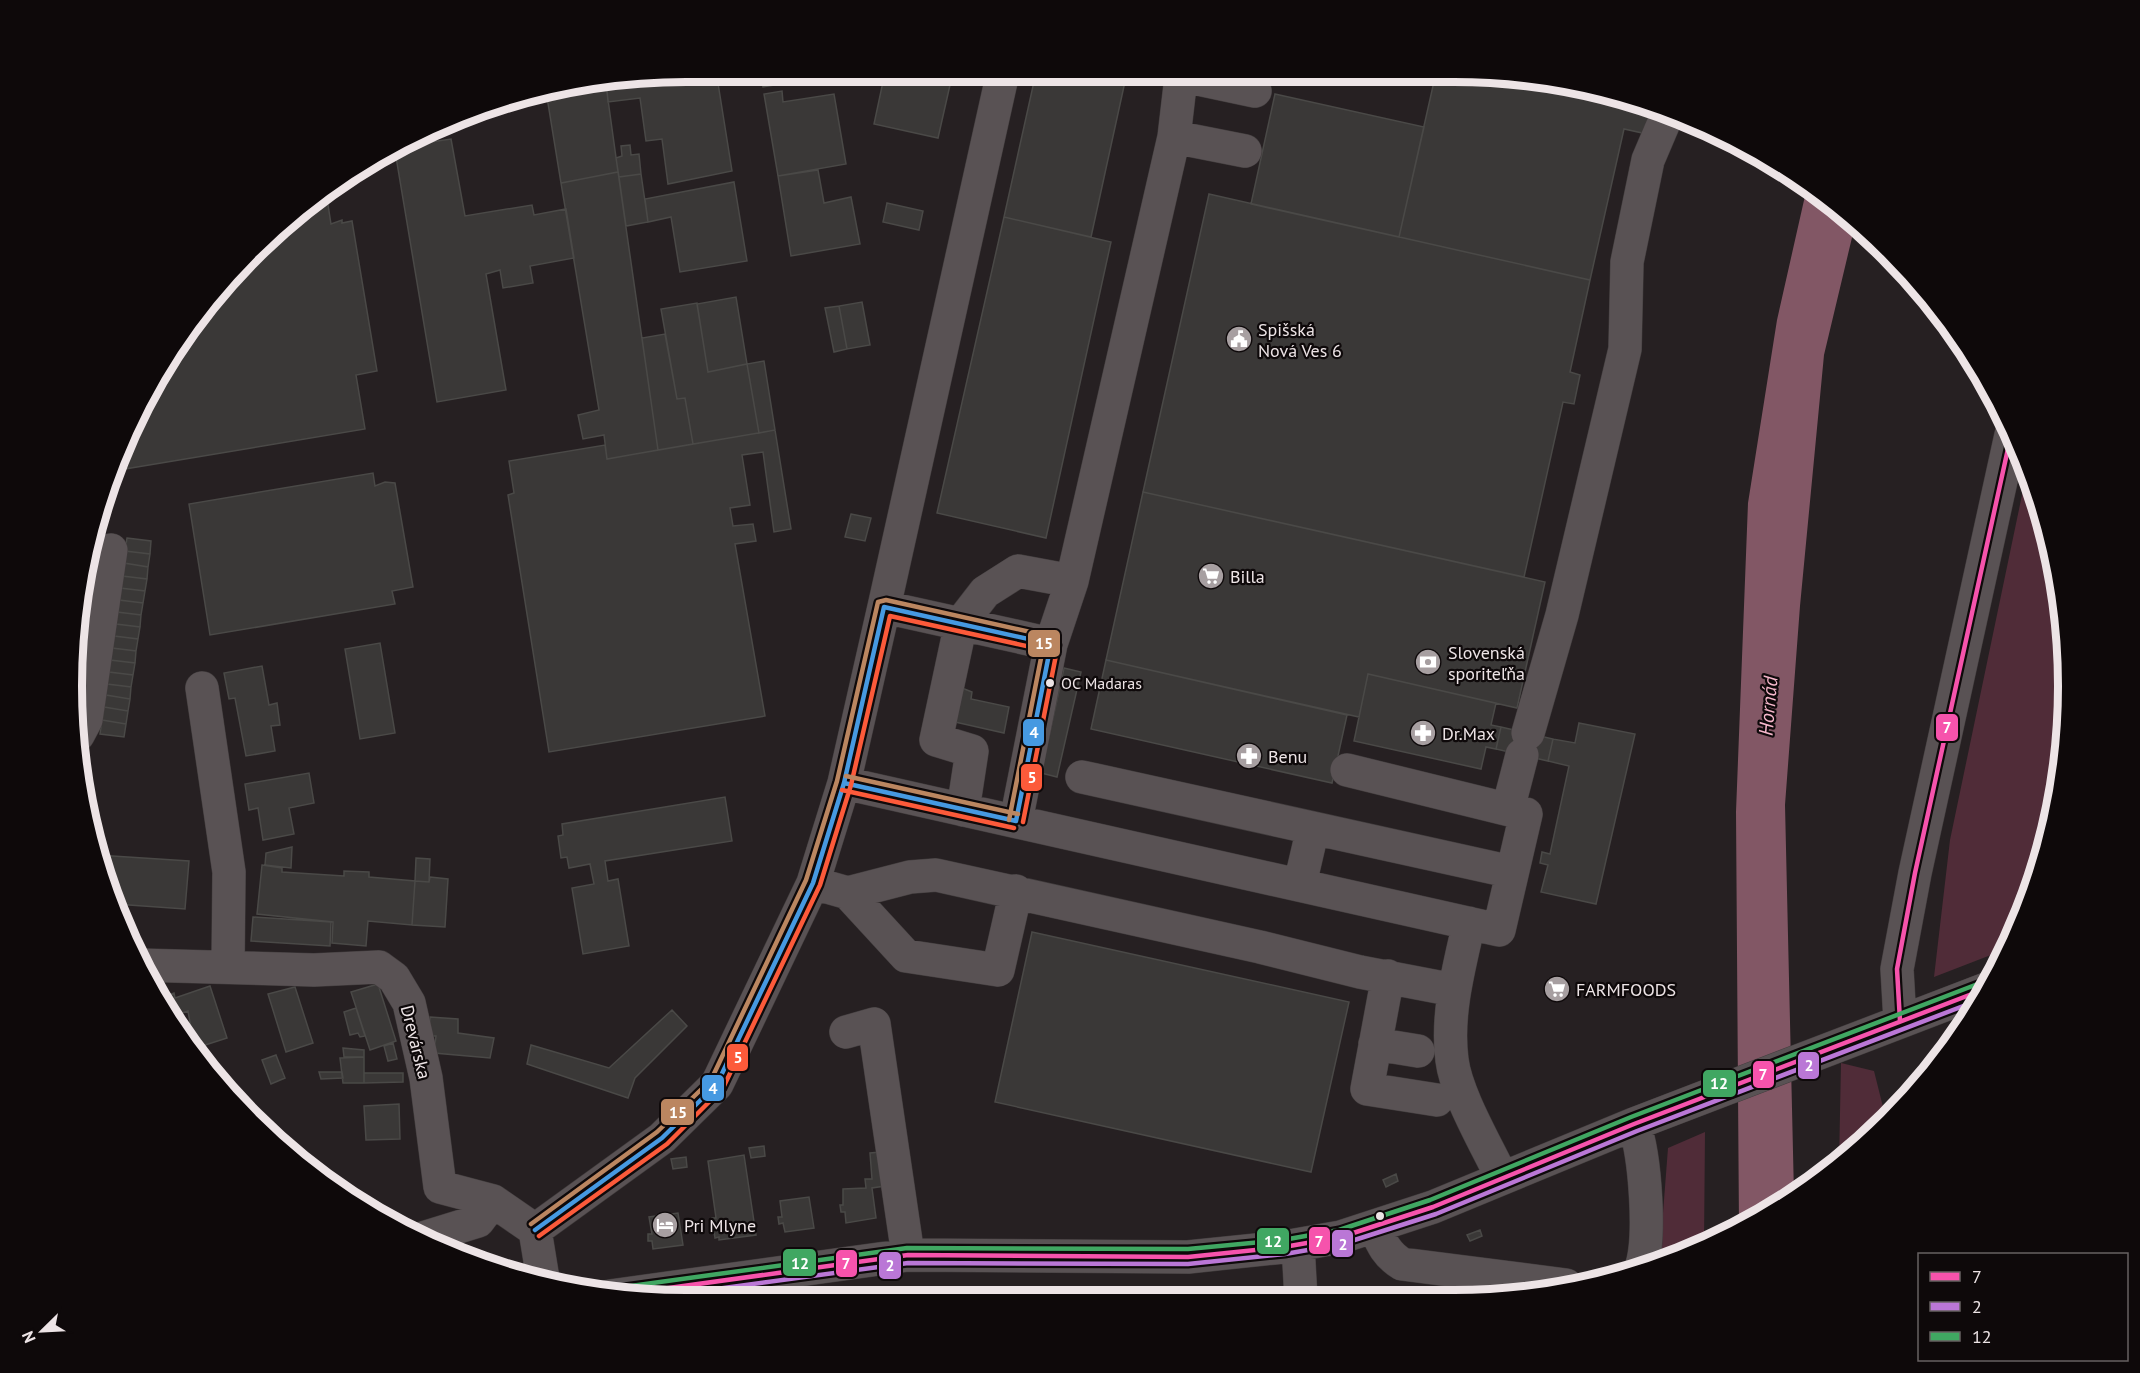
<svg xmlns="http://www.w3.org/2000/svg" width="2140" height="1373" viewBox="0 0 2140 1373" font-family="'PT Sans',sans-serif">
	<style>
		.green { fill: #502c38 }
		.water { fill: #825765 }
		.building { fill: #3a3837; stroke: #4a4947; stroke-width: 1.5 }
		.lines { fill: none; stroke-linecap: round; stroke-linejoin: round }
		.minor-casing { stroke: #413c3d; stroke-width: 34 }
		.minor { stroke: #595254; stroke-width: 33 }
		.bus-1-casing { stroke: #0e090a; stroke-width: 9 }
		.bus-2-casing { stroke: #0e090a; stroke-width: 9 }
		.bus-3-casing { stroke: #0e090a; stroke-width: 9 }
		.bus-4-casing { stroke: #0e090a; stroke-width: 9 }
		.bus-5-casing { stroke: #0e090a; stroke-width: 9 }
		.bus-6-casing { stroke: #0e090a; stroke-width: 9 }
		.bus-1 { stroke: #f653ac; stroke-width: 4.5 }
		.bus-2 { stroke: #ba77d6; stroke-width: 4.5 }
		.bus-3 { stroke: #40a762; stroke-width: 4.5 }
		.bus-4 { stroke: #4699e1; stroke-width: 4.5 }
		.bus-5 { stroke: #fc5a3a; stroke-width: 4.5 }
		.bus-6 { stroke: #bb8660; stroke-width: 4.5 }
		.bus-dot { fill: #ede4e6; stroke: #0e090a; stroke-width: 2 }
		.labels { text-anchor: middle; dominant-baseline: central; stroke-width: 4.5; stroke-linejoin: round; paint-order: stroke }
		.bus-label { font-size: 16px; fill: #ede4e6; stroke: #0e090a; text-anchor: start }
		.poi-label { font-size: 18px; fill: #ede4e6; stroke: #0e090a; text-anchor: start }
		.street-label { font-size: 18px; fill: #ede4e6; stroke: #0e090a }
		.water-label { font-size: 20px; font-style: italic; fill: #f6b7cb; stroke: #0e090a }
		.rim { fill: none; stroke: #ede4e6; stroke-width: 8 }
		.line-badge { stroke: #0e090a; stroke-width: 2 }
		.badge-label { font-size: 16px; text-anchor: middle; font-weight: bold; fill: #fff }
	</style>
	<rect width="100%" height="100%" fill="#262022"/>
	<path class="green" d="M2027,471L2035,489L2063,607L2067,727L2047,846L2009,948L1934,977L1950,840Z
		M1841,1063L1874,1071L1886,1119L1858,1149L1839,1163Z
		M1705,1132L1704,1244L1659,1265L1668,1148Z"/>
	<path class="water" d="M1807,187L1828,199L1855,225L1824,355L1800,606L1785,805L1794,1195L1760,1219L1739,1229L1736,812L1748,503L1777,320Z"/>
	<path class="building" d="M606,77H717L732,171L668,184L662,139L646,141L640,98L608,102Z
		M761,77H798V81L763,87Z
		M884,77H915L950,85L938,138L874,124Z
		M915,77H952L950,85Z
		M1035,77H1126L1091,237L1004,217Z
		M1435,77H1533L1652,109L1647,134L1624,129L1590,280L1399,237Z
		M605,78L618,172L561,183L546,91Z
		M782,91L783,102L834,94L846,164L778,176L764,94Z
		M1275,94L1424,127L1399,237L1251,204Z
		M451,139L465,216L532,205L534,215L566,209L574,258L530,266L533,283L503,288L500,270L486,274L506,390L437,402L395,151L404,146Z
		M630,145L631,155L639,154L641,174L619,177L616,158L622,156L621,146Z
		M818,170L824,203L851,197L860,244L791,256L778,176Z
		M618,172L658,450L607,459L604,435L583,439L578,415L599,410L561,183Z
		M641,174L648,222L626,226L619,177Z
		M734,182L747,261L680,272L671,217L648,222L645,199Z
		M326,192L331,224L342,220V223L352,221L377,371L356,375L365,429L113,471L154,380L199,312L252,252Z
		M1209,194L1590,280L1570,372L1580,375L1574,404L1563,402L1524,577L1143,492Z
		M887,203L923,211L919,230L883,222Z
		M1004,217L1111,242L1046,538L937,513Z
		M736,297L747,364L708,372L697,304Z
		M862,302L870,345L847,349L839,306Z
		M697,303L708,372L747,364L759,433L693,444L685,398L677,399L661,309Z
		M839,306L847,349L834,352L825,308Z
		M665,334L677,399L685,398L693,444L658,450L642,338Z
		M764,361L775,430L759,433L747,364Z
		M775,430L791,529L774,532L763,452L742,455L750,505L730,508L733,526L753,524L756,541L735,544L765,716L549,752L508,495L514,493L509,461L605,445L607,459Z
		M373,473L375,486L385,482L395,483L413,587L392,591L395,604L210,635L189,504Z
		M1143,492L1545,582L1517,708L1368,674L1359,717L1106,660Z
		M851,514L871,518L865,541L845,537Z
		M93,533L99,534L98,546L90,544Z
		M127,538L151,541L150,554L125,551Z
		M90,544L98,546L96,558L87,557Z
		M125,551L150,554L148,567L124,563Z
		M87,557L96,558L95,571L84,569Z
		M124,563L148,567L147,579L122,576Z
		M84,569L95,571L92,583L82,582Z
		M122,576L147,579L145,591L120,588Z
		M82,582L92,583L91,595L81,594Z
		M120,588L145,591L143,603L119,600Z
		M81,594L91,595L89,607L80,606Z
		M119,600L143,603L141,615L117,612Z
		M80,606L89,607L88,619L79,618Z
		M117,612L141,615L140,627L116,624Z
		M79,618L88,619L86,630L78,629Z
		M116,624L140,627L138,639L114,636Z
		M78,629L86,630L85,642L76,641Z
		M114,636L138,639L136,651L112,648Z
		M380,643L395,733L360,739L345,649Z
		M112,648L136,651L135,663L110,660Z
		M110,660L135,663L133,675L109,672Z
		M1106,660L1347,715L1332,783L1091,729Z
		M262,666L269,705L277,703L280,725L271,726L275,751L246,756L235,698L229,699L224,673Z
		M1064,668L1081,672L1057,777L1041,773Z
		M109,672L133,675L131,687L107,684Z
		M1368,674L1496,703L1491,725L1501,727L1496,749L1486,747L1481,769L1354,741Z
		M107,684L131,687L130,699L106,695Z
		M962,688L972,692L971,699L1009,707L1004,733L946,720Z
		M106,695L130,699L128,711L104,707Z
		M104,707L128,711L126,724L102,720Z
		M102,720L126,724L124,737L100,734Z
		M1579,723L1635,734L1596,904L1541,892L1548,865L1540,863L1542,852L1550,854L1569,766L1548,761L1553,739L1575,743Z
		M1501,727L1553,739L1548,761L1496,749Z
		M309,773L314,803L289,808L294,834L263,840L258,808L249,810L245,784Z
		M725,797L732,841L605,861L608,881L618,879L629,946L583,954L572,888L594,884L590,864L569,868L567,857L561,858L558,836L563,835L562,824Z
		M292,847L291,868L265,865L266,853Z
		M97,855L189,861L185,909L115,904Z
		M416,858L430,859L429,882L415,881Z
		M262,865L282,868V872L344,876V871L369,872V877L415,881L412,925L368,921L366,946L332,943L333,922L257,914Z
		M430,877L448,879L445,927L412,925L415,881L429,882Z
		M253,917L331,922L330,946L251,941Z
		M1032,932L1349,1002L1311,1172L995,1102Z
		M378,984L396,1041L370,1050L351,992Z
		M210,986L227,1038L199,1047L195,1033L192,1034L188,1011L170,1017L161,998L174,993L175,998Z
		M295,987L313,1043L286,1052L268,994Z
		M356,1008L365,1036L360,1037L358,1033L350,1035L344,1012Z
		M672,1010L687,1026L635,1078L628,1098L527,1064L531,1045L609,1068Z
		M430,1017L458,1019V1033L494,1038L490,1058L434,1053L436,1036H429Z
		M393,1043L397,1059L388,1061L384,1046Z
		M343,1048L364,1050V1057H344Z
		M276,1055L285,1078L271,1084L262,1060Z
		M364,1057V1083H343L340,1058Z
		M319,1072H342L343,1078L321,1079Z
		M364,1073H403V1082L364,1083Z
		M399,1104L400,1139L366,1140L364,1106Z
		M764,1146L765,1156L751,1158L749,1148Z
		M880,1152L885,1186L872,1188L876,1218L846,1223L845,1212H841L840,1205H843V1189L866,1188L865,1179H872L870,1153Z
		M744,1155L756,1235L719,1240V1237L715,1238L712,1218H716L708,1161Z
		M686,1157L687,1167L673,1169L671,1159Z
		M1396,1174L1398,1181L1386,1187L1383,1180Z
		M809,1197L814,1228L785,1232L783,1223L779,1224L778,1217H782L780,1201Z
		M678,1213L683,1245L653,1249L652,1241H648V1234H652L649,1217Z
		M1480,1230L1482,1236L1470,1241L1467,1235Z"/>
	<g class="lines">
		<g class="minor-casing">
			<path id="minor" d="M1189,77L1255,91
				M1174,137L1245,151
				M884,607L1002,77
				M202,688L229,872L228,967
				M1528,733L1562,615L1625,349L1627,262L1648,160L1668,113
				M78,735L86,720L111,550
				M1082,777L1512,872
				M844,783L1499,930L1526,814L1347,770
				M1508,809L1522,755
				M963,810L972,751L936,740L961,623L985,592L1018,571L1072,581
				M1016,821L1051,644L1072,581L1174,137L1181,77
				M813,883L848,893L910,877L936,875L1260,947L1360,972L1454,990
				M1300,884L1313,828
				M848,893L906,956L998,970L1016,891
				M1469,923C1459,968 1446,1014 1452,1060C1456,1094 1487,1146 1502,1178
				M139,965L314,970L379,967L394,978L409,1003L426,1078L440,1187L493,1201L535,1230
				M1388,976L1367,1089L1437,1100
				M1900,1021L1897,969L1915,873L2011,435
				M846,1032L874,1024L908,1255
				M1375,1044L1418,1051
				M1634,1124C1645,1155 1652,1240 1640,1271
				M1375,1228C1382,1244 1387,1255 1402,1264L1566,1285
				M535,1230L662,1138L717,1084L813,883L844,783L884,607L1051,644
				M535,1230L543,1279
				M423,1238L478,1221L493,1201
				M1298,1245L1301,1299
				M610,1296L908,1255L1188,1257L1284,1247L1341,1237L1433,1207L1634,1124L1986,989"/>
		</g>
		<use href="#minor" class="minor"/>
		<g class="bus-1-casing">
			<path id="bus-1" d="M1900,1021L1897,969L1915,873L2011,435
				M611,1296L908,1255L1188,1257L1284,1247L1341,1237L1433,1207L1634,1124L1985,989"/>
		</g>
		<g class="bus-2-casing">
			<path id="bus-2" d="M665,1296L908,1263L1188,1264L1285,1254L1342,1244L1436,1214L1637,1131L1979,1000"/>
		</g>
		<g class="bus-3-casing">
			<path id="bus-3" d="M609,1289L907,1248L1188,1249L1283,1240L1339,1230L1430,1200L1631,1117L1983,982"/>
		</g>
		<g class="bus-4-casing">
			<path id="bus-4" d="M844,783L1016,821
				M1016,821L1051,644
				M535,1230L662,1138L717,1084L813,883L844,783L884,607L1051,644"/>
		</g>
		<g class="bus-5-casing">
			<path id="bus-5" d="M842,790L1014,828
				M1023,822L1058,645
				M539,1236L667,1144L723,1088L820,885L851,785L890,616L1049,651"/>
		</g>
		<g class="bus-6-casing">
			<path id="bus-6" d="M846,776L1018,814
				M1009,820L1044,643
				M531,1224L657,1132L711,1080L806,880L837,781L878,602L886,600L1053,637"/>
		</g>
		<use href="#bus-1" class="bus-1"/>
		<use href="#bus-2" class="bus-2"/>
		<use href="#bus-3" class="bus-3"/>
		<use href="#bus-4" class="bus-4"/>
		<use href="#bus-5" class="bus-5"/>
		<use href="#bus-6" class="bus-6"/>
	</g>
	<defs>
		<g id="civic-disc" transform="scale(1.35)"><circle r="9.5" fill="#a79fa1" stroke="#0e090a"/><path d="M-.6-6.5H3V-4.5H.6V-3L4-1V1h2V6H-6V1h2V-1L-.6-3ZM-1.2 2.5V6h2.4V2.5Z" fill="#fff"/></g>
		<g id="supermarket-disc" transform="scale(1.35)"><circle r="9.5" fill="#a79fa1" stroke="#0e090a"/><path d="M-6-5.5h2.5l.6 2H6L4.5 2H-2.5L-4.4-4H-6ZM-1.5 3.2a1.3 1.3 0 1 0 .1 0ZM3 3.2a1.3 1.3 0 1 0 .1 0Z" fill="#fff"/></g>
		<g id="bank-disc" transform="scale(1.35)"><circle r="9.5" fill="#a79fa1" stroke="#0e090a"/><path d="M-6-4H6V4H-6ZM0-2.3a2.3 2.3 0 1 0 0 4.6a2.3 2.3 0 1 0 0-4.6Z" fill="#fff"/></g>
		<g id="pharmacy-disc" transform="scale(1.35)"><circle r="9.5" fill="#a79fa1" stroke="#0e090a"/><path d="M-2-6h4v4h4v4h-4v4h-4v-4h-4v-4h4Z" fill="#fff"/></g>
		<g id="hotel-disc" transform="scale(1.35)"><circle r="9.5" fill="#a79fa1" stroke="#0e090a"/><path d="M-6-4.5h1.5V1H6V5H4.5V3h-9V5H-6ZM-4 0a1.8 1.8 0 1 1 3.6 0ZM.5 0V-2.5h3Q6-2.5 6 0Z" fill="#fff"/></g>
	</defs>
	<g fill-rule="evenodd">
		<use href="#civic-disc" x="1239" y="339"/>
		<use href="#supermarket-disc" x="1211" y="576"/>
		<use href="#bank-disc" x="1428" y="662"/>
		<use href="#pharmacy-disc" x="1423" y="733"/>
		<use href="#pharmacy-disc" x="1249" y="756"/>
		<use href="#supermarket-disc" x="1557" y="989"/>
		<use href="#hotel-disc" x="665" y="1225"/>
	</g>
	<g class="bus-dot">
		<circle cx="1050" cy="683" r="5"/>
		<circle cx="1380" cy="1216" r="5"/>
	</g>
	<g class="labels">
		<g class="bus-label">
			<text x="1061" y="683">OC Madaras</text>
		</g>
		<g class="poi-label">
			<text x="1258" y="329">Spišská<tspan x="1258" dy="21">Nová Ves 6</tspan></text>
			<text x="1230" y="576">Billa</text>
			<text x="1448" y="652">Slovenská<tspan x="1448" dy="21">sporiteľňa</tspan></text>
			<text x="1442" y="733">Dr.Max</text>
			<text x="1268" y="756">Benu</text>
			<text x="1576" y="989">FARMFOODS</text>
			<text x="684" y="1225">Pri Mlyne</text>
		</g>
		<g class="street-label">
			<text transform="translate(416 1042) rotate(76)">Drevárska</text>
		</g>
		<g class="water-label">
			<text transform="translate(1768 706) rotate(-85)">Hornád</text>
		</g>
	</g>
	<path d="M0 0H2140V1373H0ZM686 82H1454A604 604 0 0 1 2058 686V686A604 604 0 0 1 1454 1290H686A604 604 0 0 1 82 686V686A604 604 0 0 1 686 82Z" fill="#0e090a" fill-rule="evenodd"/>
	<path class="rim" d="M686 82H1454A604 604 0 0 1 2058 686V686A604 604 0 0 1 1454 1290H686A604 604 0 0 1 82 686V686A604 604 0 0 1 686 82Z"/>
	<g class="line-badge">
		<rect x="1027" y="629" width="34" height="29" rx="6" fill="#bb8660"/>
		<rect x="1935" y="713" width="24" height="29" rx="6" fill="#f653ac"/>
		<rect x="1022" y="718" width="23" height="29" rx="6" fill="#4699e1"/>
		<rect x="1020" y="763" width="23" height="29" rx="6" fill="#fc5a3a"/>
		<rect x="726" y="1043" width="23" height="29" rx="6" fill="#fc5a3a"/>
		<rect x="1797" y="1051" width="23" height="29" rx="6" fill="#ba77d6"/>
		<rect x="1752" y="1060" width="23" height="29" rx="6" fill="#f653ac"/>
		<rect x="1702" y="1069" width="35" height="29" rx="6" fill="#40a762"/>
		<rect x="701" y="1074" width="24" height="28" rx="6" fill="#4699e1"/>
		<rect x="660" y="1098" width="35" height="28" rx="6" fill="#bb8660"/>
		<rect x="1308" y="1226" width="23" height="29" rx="6" fill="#f653ac"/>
		<rect x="1256" y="1227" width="34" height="28" rx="6" fill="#40a762"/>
		<rect x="1331" y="1229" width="23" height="29" rx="6" fill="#ba77d6"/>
		<rect x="782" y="1248" width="35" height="29" rx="6" fill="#40a762"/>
		<rect x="835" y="1249" width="23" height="29" rx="6" fill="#f653ac"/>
		<rect x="878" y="1251" width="24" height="29" rx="6" fill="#ba77d6"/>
	</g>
	<g class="badge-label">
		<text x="1044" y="649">15</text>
		<text x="1947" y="733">7</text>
		<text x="1034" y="738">4</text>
		<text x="1032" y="783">5</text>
		<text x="738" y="1063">5</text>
		<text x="1809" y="1071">2</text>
		<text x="1763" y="1080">7</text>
		<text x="1719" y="1089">12</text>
		<text x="713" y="1094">4</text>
		<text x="678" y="1118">15</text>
		<text x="1319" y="1247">7</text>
		<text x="1273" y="1247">12</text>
		<text x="1343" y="1250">2</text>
		<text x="800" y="1269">12</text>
		<text x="846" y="1269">7</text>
		<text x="890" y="1271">2</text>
	</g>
	<rect x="1918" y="1253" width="210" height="108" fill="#0e090a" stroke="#676162" stroke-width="1.5"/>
	<rect x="1930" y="1272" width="30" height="9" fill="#f653ac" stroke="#676162" stroke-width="1.5"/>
	<text x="1972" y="1283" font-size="18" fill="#ede4e6">7</text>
	<rect x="1930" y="1302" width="30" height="9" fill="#ba77d6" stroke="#676162" stroke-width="1.5"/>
	<text x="1972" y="1313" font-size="18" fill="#ede4e6">2</text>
	<rect x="1930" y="1332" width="30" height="9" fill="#40a762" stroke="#676162" stroke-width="1.5"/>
	<text x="1972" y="1343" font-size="18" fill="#ede4e6">12</text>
	<g transform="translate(42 1331) rotate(246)" stroke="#0e090a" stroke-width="4.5" paint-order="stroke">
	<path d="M0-4.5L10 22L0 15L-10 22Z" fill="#ede4e6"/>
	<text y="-9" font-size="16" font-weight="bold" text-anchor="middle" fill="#ede4e6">N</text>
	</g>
</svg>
